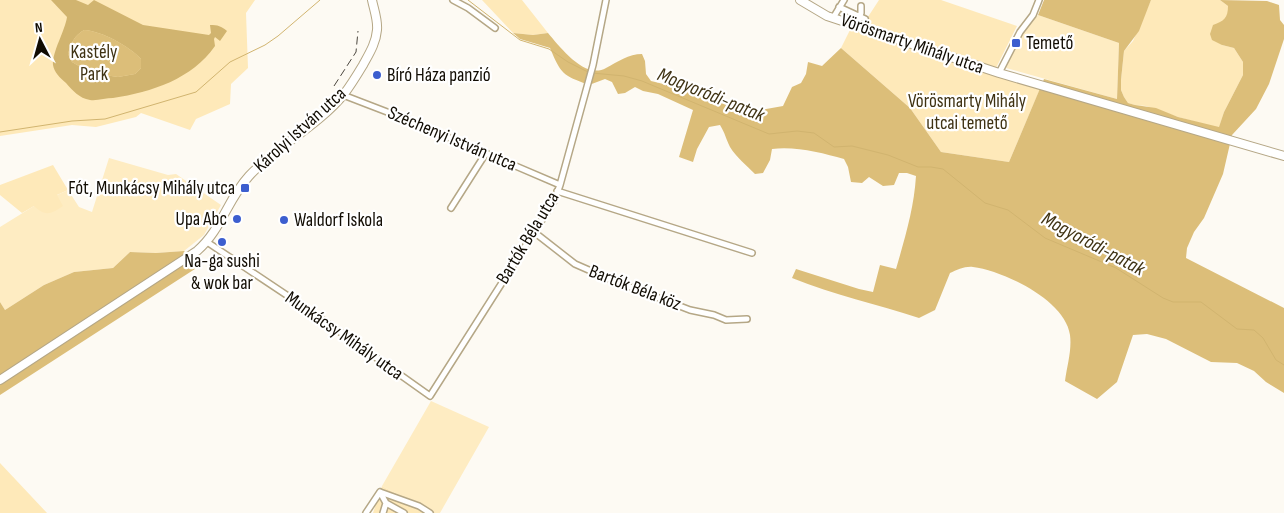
<svg xmlns="http://www.w3.org/2000/svg" width="1284" height="513" viewBox="0 0 1284 513" font-family="'Sofia Sans Condensed',sans-serif">
	<style>
		.built { fill: #feecc2 }
		.green { fill: #fee9b9 }
		.forest { fill: #dcbe79 }
		.water { fill: #d1b46f; fill-rule: evenodd }
		.lines { fill: none; stroke-linecap: round; stroke-linejoin: round }
		.stream { stroke: #d1b46f; stroke-width: 1 }
		.street-casing { stroke: #b5a786; stroke-width: 8 }
		.secondary-casing { stroke: #b5a786; stroke-width: 10 }
		.street { stroke: #fff; stroke-width: 5 }
		.secondary { stroke: #fff; stroke-width: 8 }
		.rail { stroke: #4b463e; stroke-width: 1; stroke-dasharray: 8 4; stroke-linecap: butt }
		.poi-dot { fill: #3c5ecf; stroke: #fff; stroke-width: 2 }
		.labels { text-anchor: middle; dominant-baseline: central; stroke-width: 4.5; stroke-linejoin: round; paint-order: stroke }
		.poi-label { font-size: 19px; fill: #110c03; stroke: #fff; text-anchor: start }
		.street-label { font-size: 19px; fill: #110c03; stroke: #fff }
		.park-label { font-size: 19px; fill: #3f3213; stroke: #fff }
		.water-label { font-size: 20px; font-style: italic; fill: #403314; stroke: #fff }
	</style>
	<rect width="100%" height="100%" fill="#fdfaf3"/>
	<path class="built" d="M1038,15L1119,43L1117,99L1006,68L1022,31Z
		M109,158L168,175L176,174L221,205L204,235L184,251L156,253L130,252L113,268L74,272L44,285L5,310L0,302V227L34,206L68,190L79,207L92,212Z
		M431,401L489,427L440,513H434L382,486Z"/>
	<path class="green" d="M0,0H255L246,13L248,68L231,84L230,104L196,119L190,130L141,113L136,117L96,127L72,125L0,136Z
		M482,0H522L548,33L533,35L513,33Z
		M879,0H941L1017,26L996,68L864,23Z
		M1151,0H1220L1228,6V16L1223,22L1222,45L1234,48L1243,62V75L1224,112L1219,128L1178,117L1146,106L1135,105L1128,103L1124,97L1121,90V80L1124,51L1133,41Z
		M851,28L1040,89L1009,162L941,152L910,108L841,48Z
		M53,165L68,190L57,195L63,206C51,214 46,217 34,206L22,213L0,195V185Z
		M0,463L47,513H0Z
		M382,486L434,513H373Z"/>
	<path class="forest" d="M1044,0H1151L1139,31L1124,51L1121,80V90L1124,97L1128,103L1135,105L1156,108L1178,117L1219,127L1224,112L1243,75V62L1234,48L1222,45L1212,40L1210,34L1213,25C1224,21 1228,18 1228,6L1220,0L1267,1L1279,5L1280,20L1284,25V39L1269,84L1256,109L1232,135L1223,174L1204,218L1194,232L1187,248L1186,258L1284,308V393L1266,382L1254,371L1237,363L1211,362L1166,339L1147,334L1133,335L1117,382L1097,399L1065,381C1067,366 1072,350 1070,335C1065,300 1004,271 973,267C965,266 957,270 950,273L935,310L919,318C877,304 834,295 792,278L796,269L859,289L873,292L880,265L896,269C905,238 914,208 916,176L907,173H899L894,185L883,186L869,177L862,183L851,182L848,167L844,159C822,153 796,146 772,149L770,160L763,173L755,174C747,166 736,157 730,147C726,139 725,133 720,125L709,127L697,149L693,162L679,157L693,110L658,94L643,91L635,87L625,93L618,94L612,82L605,79L589,85C562,75 561,74 550,48L520,39L513,33L533,35L548,33C560,47 585,80 606,68C617,62 629,54 642,54L645,61L646,74L651,81L700,93L726,103L737,110L749,112L783,106L792,87L801,83L806,74L808,62L822,66L841,48L910,108L941,152L1009,162L1044,79L1117,99L1119,43L1038,15Z
		M84,30C102,31 129,46 141,59V68L135,74L118,77L91,73L72,62L68,54C71,43 74,36 84,30Z
		M184,251L198,267L0,395V302L5,310L44,285L74,272L113,268L130,252L156,253Z"/>
	<path class="water" d="M51,0H76L88,5L94,0L143,25L209,35L211,33L210,25C218,25 221,26 227,31L220,41L215,37L214,39L215,46C192,79 152,92 113,98C106,98 97,101 90,100C79,98 73,91 66,83C60,78 54,72 53,65C52,52 65,31 67,17ZM84,30C102,31 129,46 141,59V68L135,74L118,77L91,73L72,62L68,54C71,43 74,36 84,30Z"/>
	<g class="lines">
		<path class="stream" d="M468,0L520,40L549,49L568,62L588,72
			M592,73L624,76L642,81L769,134L797,131L814,133L834,147L852,146L888,155L918,167H931L943,169L985,203L1008,210L1045,238L1116,268L1163,298L1173,302H1201L1237,329L1254,330L1263,338L1276,360L1284,365
			M0,132L72,121L105,119L196,92L230,62L265,45L278,36L320,0"/>
		<g class="street-casing">
			<path id="street" d="M453,0L468,8L495,28
				M839,7L865,19
				M833,18L844,0
				M856,25L861,13V6
				M999,73L1020,32L1033,15L1039,0
				M343,95L408,120L560,185
				M557,191L752,253
				M451,208L486,153
				M534,232L575,264L607,278L690,310L714,315L726,320L747,319
				M207,242L309,310L430,396L554,201L560,185L593,65L606,0
				M380,492L419,506L430,513
				M380,492L386,503L404,513
				M366,513L380,492
				M383,513L386,503"/>
		</g>
		<g class="secondary-casing">
			<path id="secondary" d="M800,0L827,16L999,73L1284,156
				M0,380L197,251C222,229 227,200 249,176C277,146 318,126 344,94C351,85 357,75 363,65C369,54 376,43 377,30C378,20 374,10 372,0"/>
		</g>
		<use href="#street" class="street"/>
		<use href="#secondary" class="secondary"/>
		<path class="rail" d="M334,86L356,52L358,31"/>
	</g>
	<g class="poi-dot">
		<rect x="1011" y="38" width="10" height="10" rx="2.5"/>
		<circle cx="377" cy="75" r="5"/>
		<rect x="240" y="183" width="10" height="10" rx="2.5"/>
		<circle cx="237" cy="219" r="5"/>
		<circle cx="284" cy="220" r="5"/>
		<circle cx="222" cy="242" r="5"/>
	</g>
	<g class="labels">
		<g class="poi-label">
			<text x="1026" y="43">Temető</text>
			<text x="387" y="75">Bíró Háza panzió</text>
			<text x="235" y="188" text-anchor="end">Fót, Munkácsy Mihály utca</text>
			<text x="227" y="219" text-anchor="end">Upa Abc</text>
			<text x="294" y="220">Waldorf Iskola</text>
			<text x="222" y="261" text-anchor="middle">Na-ga sushi<tspan x="222" dy="22">&amp; wok bar</tspan></text>
		</g>
		<g class="street-label">
			<text transform="translate(912 44) rotate(19)">Vörösmarty Mihály utca</text>
			<text transform="translate(300 130) rotate(-42)">Károlyi István utca</text>
			<text transform="translate(452 139) rotate(23)">Széchenyi István utca</text>
			<text transform="translate(528 238) rotate(-59)">Bartók Béla utca</text>
			<text transform="translate(635 288) rotate(21)">Bartók Béla köz</text>
			<text transform="translate(344 336) rotate(35)">Munkácsy Mihály utca</text>
		</g>
		<g class="park-label">
			<text x="94" y="52">Kastély<tspan x="94" dy="22">Park</tspan></text>
			<text x="967" y="101">Vörösmarty Mihály<tspan x="967" dy="22">utcai temető</tspan></text>
		</g>
		<g class="water-label">
			<text transform="translate(711 95) rotate(22)">Mogyoródi-patak</text>
			<text transform="translate(1093 244) rotate(28)">Mogyoródi-patak</text>
		</g>
	</g>
	<g transform="translate(40 40) rotate(354)" stroke="#ffffff" stroke-width="4" paint-order="stroke">
	<path d="M0-4L9 19L0 12L-9 19Z" fill="#110c03"/>
	<text y="-8" font-size="14" font-weight="bold" text-anchor="middle" fill="#110c03">N</text>
	</g>
</svg>
